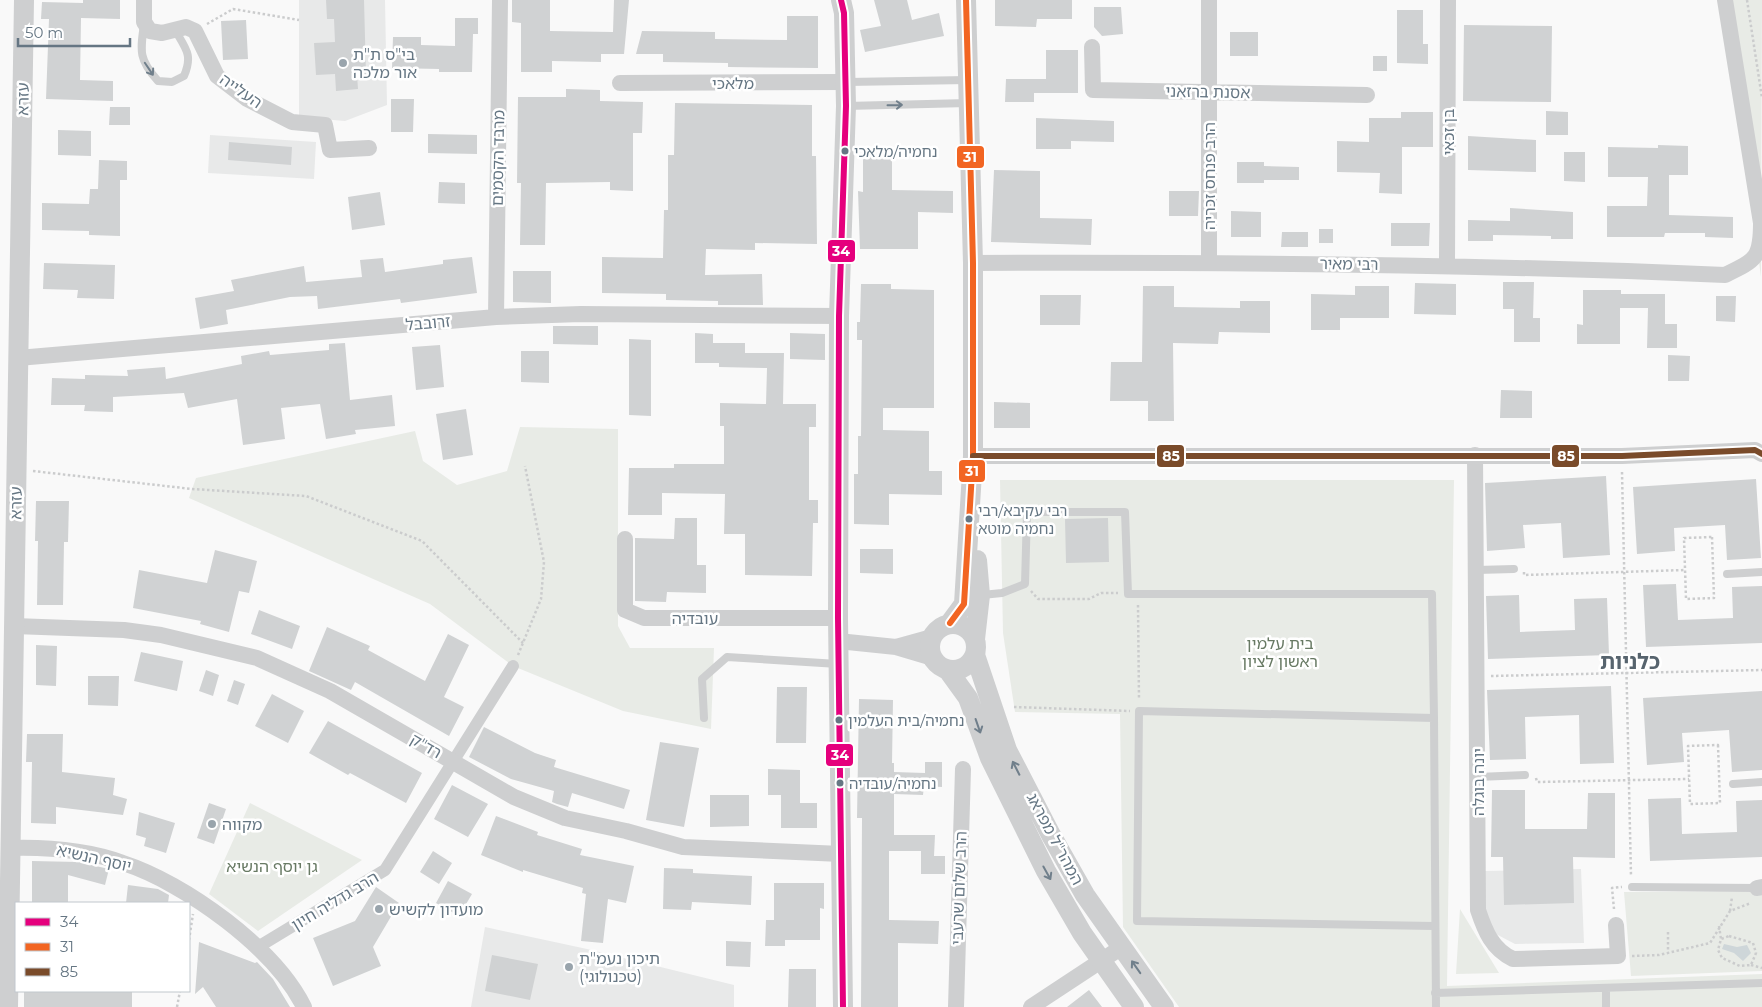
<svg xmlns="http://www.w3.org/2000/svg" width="1762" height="1007" viewBox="0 0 1762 1007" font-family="Montserrat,'Noto Sans Hebrew',sans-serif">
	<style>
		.built { fill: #e8e9e9 }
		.green { fill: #e8ebe6 }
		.water { fill: #ced6d9 }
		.building { fill: #d0d2d3 }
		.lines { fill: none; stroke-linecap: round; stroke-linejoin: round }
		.path { stroke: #cbcccd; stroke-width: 2.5; stroke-dasharray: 2.5 2.5; stroke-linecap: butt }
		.service { stroke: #cecfd0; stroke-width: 8 }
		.pedestrian { stroke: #cecfd0; stroke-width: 12 }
		.minor { stroke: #cecfd0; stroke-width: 16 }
		.tertiary { stroke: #cecfd0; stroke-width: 20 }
		.bus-1-casing { stroke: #fff; stroke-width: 10 }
		.bus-2-casing { stroke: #fff; stroke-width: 10 }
		.bus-3-casing { stroke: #fff; stroke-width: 10 }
		.bus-1 { stroke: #e5007d; stroke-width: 6 }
		.bus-2 { stroke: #f26522; stroke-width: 6 }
		.bus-3 { stroke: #7a4b2a; stroke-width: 6 }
		.oneway { stroke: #707f8b }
		.poi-dot { fill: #99a4ac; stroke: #fff; stroke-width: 2 }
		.bus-dot { fill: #657683; stroke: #fff; stroke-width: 2 }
		.labels { text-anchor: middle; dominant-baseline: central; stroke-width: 5; stroke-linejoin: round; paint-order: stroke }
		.bus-label { font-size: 15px; fill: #657683; stroke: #fff; text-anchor: start }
		.poi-label { font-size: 16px; fill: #657683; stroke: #fff; text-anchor: start }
		.street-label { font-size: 16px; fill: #657683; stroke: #fff }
		.park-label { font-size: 16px; fill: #687a64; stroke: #fff }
		.district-label { font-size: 21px; font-weight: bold; fill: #57646e; stroke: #fff }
		.line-badge { stroke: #fff; stroke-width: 2 }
		.badge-label { font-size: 14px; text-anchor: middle; font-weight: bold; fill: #fff }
	</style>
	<rect width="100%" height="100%" fill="#f9f9f9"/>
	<path class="built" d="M299,0H385L387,105L345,121L299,117Z
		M210,135L316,142L314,179L208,173Z
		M1581,869L1584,943L1515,944L1494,933L1485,909V871Z
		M485,927L587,949L734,985V1007H471Z"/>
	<path class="green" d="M1725,0H1762L1761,277Z
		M520,427L618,429V626L630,648H714L711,729L623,711L513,666L430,604L189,498L196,478L415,431L423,461L457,485L507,471Z
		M1000,480H1454L1447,986L1762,974V1007H1179L1123,927L1120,714L1015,712L1003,633Z
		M250,803L362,860L258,931L209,894Z
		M1762,891V971L1631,976L1624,892Z
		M1460,909L1499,973L1456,974Z"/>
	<path class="water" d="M1724,944L1737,947L1747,945L1751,953L1743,961L1734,953L1722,949Z"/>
	<path class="building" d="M83,0H120V19L81,18L80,80L113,81V101L46,99L49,19H41L42,2L83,3Z
		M326,0H364L366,75H357L358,89L336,91L335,74L316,75L314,43L335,42L334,19H327Z
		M512,0H550V31L613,32L614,0H629L624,54H601V62L552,61V72H521V23L512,22Z
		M874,0H907L912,20L939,13L944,36L865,52L860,30L881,26Z
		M995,0H1072V19H1037L1036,27L995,26Z
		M1094,7H1121L1123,34L1102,36L1094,27Z
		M1397,10H1423V44H1428V64L1397,63Z
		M787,16H818V68L728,67V63L663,62V54H636L642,31L715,32V39L787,40Z
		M455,18H478V34H473L472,72H439V69L392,68L393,37H421V45L455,46Z
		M246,20L248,59L223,60L221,21Z
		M1464,25L1552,26L1551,102L1463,101Z
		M1230,32H1258V56H1230Z
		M1046,50H1078V93H1034V102H1005L1006,79H1046Z
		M1373,56H1387V71H1373Z
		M566,89L600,90V101L643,102L642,133H633V191L610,190V182L546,183L545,245H520L521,183H517L518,97H566Z
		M391,99H414L413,132H391Z
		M675,103L812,105V156H816L817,244L755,243V250L706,249L705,275L762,274L763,305H718V301L666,300V294L602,293V257L663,258L664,210H668V155H674Z
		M110,107H130V125H109Z
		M1546,111L1568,112V135H1546Z
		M1401,112H1433V147H1402V194L1379,193L1380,173L1337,172V141L1369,142V118H1401Z
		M1036,118L1114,121V142L1071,141V149H1036Z
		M58,130L91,131V156L58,155Z
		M428,134L477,135V154L428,153Z
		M1468,136L1536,140V172L1468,170Z
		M229,142L292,147L291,165L228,160Z
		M1658,145L1688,146V175H1669V215L1733,217V238L1705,237V233H1665L1664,237H1607V206H1647L1648,177H1608V147L1658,148Z
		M1564,152H1585V182L1564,181Z
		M863,156L892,157V190L953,191V213L918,212V249H860L858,191L863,192Z
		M99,160L127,161V180H120V236L89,235V231L42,230V203L89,204L90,189H98Z
		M1237,162H1264V166L1299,167V180H1264V183H1237Z
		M994,170L1040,171V218L1092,219L1091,245L991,242Z
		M439,182L465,183V204L438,203Z
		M1169,191H1199L1198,216H1169Z
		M380,192L385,225L352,230L348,197Z
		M1510,208L1573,212V239H1551V236L1493,235V241H1468V220L1510,221Z
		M1231,211L1261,212V237H1231Z
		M1391,223H1430L1429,246H1391Z
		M1319,229H1333V243H1319Z
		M1282,232H1308V247H1281Z
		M472,257L477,293L401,303L400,299L318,309L317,296L290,297L226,310L228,324L200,329L195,298L234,291L231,280L304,266L306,282L362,277L360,260L383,258L385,272L443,264V260Z
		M44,263L115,265L114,299L77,298L78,290L43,289Z
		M513,271H551V303L513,302Z
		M1503,282H1534L1533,318H1540V342H1514V309H1503Z
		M1415,283L1456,284V315L1414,314Z
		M861,284H891V289L934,290V408H883V430L929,431V471H942V495L889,494V525L854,524V474H858V436H861L862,340H857V322H860Z
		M1143,286H1174V307L1240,308V301H1270V333L1219,332L1218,344L1173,343L1174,421H1148V401H1110L1111,362H1142Z
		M1355,286H1389V318H1340V330H1311V294L1355,295Z
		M1583,290H1621V294H1665V324H1677V348H1647L1648,308H1620V344H1577V324L1583,325Z
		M1040,295H1081L1080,325H1040Z
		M1716,296H1736L1735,322L1716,321Z
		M553,326H598V345L553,344Z
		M695,333L713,334V343H745V353H784L783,404H816V427H809V500H818V523H813L812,576L745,575V534H724L725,494L662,493V515H628L629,468H674V464H724V426H720V403L766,404L767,368L719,367V363H695Z
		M790,333L825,334V360L790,359Z
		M629,339L651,340V416L629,415Z
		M345,343L350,400L392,395L395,426L355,430L356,434L326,439L320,404L281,408L285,439L243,445L237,399L188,408L184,393L113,397V412L84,411L85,405H51L52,378L85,379V375L128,376L127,370L165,367L166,379L242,364L241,356L269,351L270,355L329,350V344Z
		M440,345L444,387L416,390L412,347Z
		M521,351H549V383L521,382Z
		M1668,355L1690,356L1689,381H1668Z
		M1501,390L1532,391V418H1500Z
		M994,402L1030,403V428H994Z
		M466,409L473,455L443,460L436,414Z
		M1606,476L1610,555L1563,558L1561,523L1523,525L1525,548L1487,551L1485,483Z
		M1756,479L1761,558L1727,560L1725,525L1674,528L1675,551L1637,554L1633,487Z
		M36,501H69L68,542H64L63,605H37L38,541H35Z
		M675,518H697V565H706V593L667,592L666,602L635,601V538L674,539Z
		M1108,518L1109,562L1066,563L1065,519Z
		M860,549H893V574L860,573Z
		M215,550L257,561L249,593L239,591L229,632L200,624L201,621L133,608L139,570L207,583Z
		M1676,584L1678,620L1733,618L1732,587L1762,586V643L1646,647L1643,585Z
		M1519,595L1520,632L1575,630L1574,599L1607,598L1609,655L1488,659L1486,596Z
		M259,610L300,626L292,649L251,634Z
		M327,627L370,646L368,650L425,681L448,634L469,645L444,697L464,707L449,736L355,682L351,690L309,671Z
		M36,645L57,646L56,686L36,685Z
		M141,652L183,661L177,691L134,681Z
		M206,670L219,675L213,696L199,691Z
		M88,676H119L118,706L88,705Z
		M234,680L245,684L238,705L227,701Z
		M1611,686L1614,763L1580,764L1579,715L1525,717L1526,759L1490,760L1487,690Z
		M777,687H807L806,743H776Z
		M1762,691V770L1732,772L1729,730L1682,733L1684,762L1647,765L1643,698Z
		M272,694L304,711L288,743L255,726Z
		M859,699L893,700L892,763H894V772L925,773V762H942V787L924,786L923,795L894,794V835H935L934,856H945V874H921V851H889V920L939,921L938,944L898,943V1007H861L862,818H857Z
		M328,721L422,773L406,803L350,773L348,775L309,753Z
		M484,727L535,753L556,760L554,767L630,790L624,809L572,793L568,807L557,804L552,802L554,791L511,779L469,757Z
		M27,734H63L62,772L115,778L113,795L127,799L123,815L56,807V824L31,823L32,762H26Z
		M660,742L699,748L684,827L646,820Z
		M768,769L800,770V803H817V828H781V795H768Z
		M452,785L488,804L468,837L434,819Z
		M1492,790H1525V829H1587L1588,793H1615V858L1573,857L1574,903L1504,905L1503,857H1491Z
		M710,795H749V826L710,827Z
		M1681,798L1682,834L1737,832L1736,801L1762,800V857L1650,861L1648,799Z
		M209,803L226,809L214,844L197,838Z
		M139,812L175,823L166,853L144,846L146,838L136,835Z
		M496,816L538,832L537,835L582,849L580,855L634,866L626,903L608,899L603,943L581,941L586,894L582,893L583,888L523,870V872L481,855Z
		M433,851L452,863L439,884L420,872Z
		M32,861L78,862L109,869L105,885L68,875V903H32Z
		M664,868L693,869V873L752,876L751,905L692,902L691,910L663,909Z
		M448,881L472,894L459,916L436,903Z
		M774,883H824V909L820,908V940H785V946H765L766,920H774Z
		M128,885L158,889L169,895L168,903H126Z
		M376,887L399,903L373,947L381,966L333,986L313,938L355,921Z
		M726,941L751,942L750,967L726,966Z
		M199,942L255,963L257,962L273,979L290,1007H216L203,987L195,994Z
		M492,955L538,964L530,1000L485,991Z
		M789,969H816V1007H788Z
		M1089,990L1102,1007H1067Z
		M24,991H132V1007H24Z"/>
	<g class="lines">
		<path class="path" d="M1747,0L1762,98
			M207,24L233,9L299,20
			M33,471L192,489L306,496L422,541L523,643
			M1622,472L1631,876
			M1712,537L1714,598L1686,599L1684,538Z
			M1524,572V575L1685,570
			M1031,591L1038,599H1089L1101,593H1118
			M1138,605L1139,700
			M518,655L541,599L544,562L525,466
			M1491,676L1762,670
			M1014,707L1130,711
			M1718,745L1720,803L1690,804L1688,746Z
			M1536,778L1537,782L1689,779
			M1614,909L1612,888L1622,887
			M1730,911L1732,897
			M1719,926L1721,939
			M1668,932V953
			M1729,936L1753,943L1756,953L1751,965L1740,966L1722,958L1718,950L1721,939Z
			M189,940L193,914
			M1632,956L1659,955L1710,943L1730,911L1751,903
			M1751,965L1762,968
			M177,1007L180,991"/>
		<path class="service" d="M144,24C140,52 139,60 158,81L172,82L184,76C193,55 186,49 175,30
			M847,82L968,80
			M846,106L968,103
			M1477,570L1514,569
			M1727,574L1762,572
			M982,595L1002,593L1025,584L1027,512H1125L1128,594H1432L1434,718L1139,711L1137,921L1434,926
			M704,718L702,679L727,657L838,664
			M1434,718L1436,1007
			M1478,777L1525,775
			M1733,784L1762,782
			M1632,887L1757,888
			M1606,988V1007
			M1435,993L1762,983"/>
		<path class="pedestrian" d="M258,947L385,870L513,666"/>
		<path class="minor" d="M144,0V22L150,31L162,33L186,27L195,31L217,76L247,99L292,122L325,125L330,150L369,148
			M1209,0V262
			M1092,47L1093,90L1367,95
			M620,83L846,82
			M973,263C1224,262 1474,264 1725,275C1756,260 1761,258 1761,223L1725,0
			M1447,265L1448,0
			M496,317L500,0
			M18,358L496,317L581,314L839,316
			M1475,455L1478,910C1485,931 1492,949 1513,959L1618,956L1616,925
			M973,456H1622L1755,450L1762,454
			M625,539V610L644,618H838
			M14,626L124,630L161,635L257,658L330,691L514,797L565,818L626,831L683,847L841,854
			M838,641L896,647L933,658
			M896,647L932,637
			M11,848C49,847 87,850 123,863C185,883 275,948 304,1007
			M1757,888L1762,887
			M956,1007L963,769
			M1031,1007L1122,947"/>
		<path class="tertiary" d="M841,0L844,13L846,106L839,316L838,618L843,1007
			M950,623L964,604L973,456V263L966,0
			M930 647a23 23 0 1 1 46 0a23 23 0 1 1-46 0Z
			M975,639L980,595L977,560
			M975,655L1007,750L1051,835L1085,895L1164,1007
			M947,669L968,698L990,758L1046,871L1082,933L1134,1007
			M8,1007L24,0"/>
		<g class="bus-1-casing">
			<path id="bus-1" d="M841,0L844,13L846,106L839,316L838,618L843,1007"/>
		</g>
		<g class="bus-2-casing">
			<path id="bus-2" d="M950,623L964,604L973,456V263L966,0"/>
		</g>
		<g class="bus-3-casing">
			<path id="bus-3" d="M973,456H1622L1755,450L1762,454"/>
		</g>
		<use href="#bus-1" class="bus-1"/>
		<use href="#bus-2" class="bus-2"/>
		<use href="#bus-3" class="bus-3"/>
	</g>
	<defs><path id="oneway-shaft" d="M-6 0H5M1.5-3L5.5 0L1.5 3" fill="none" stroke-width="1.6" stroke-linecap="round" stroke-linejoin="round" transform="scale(1.25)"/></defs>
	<g class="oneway">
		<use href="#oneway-shaft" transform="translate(149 69) rotate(56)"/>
		<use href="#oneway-shaft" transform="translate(895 105) rotate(-1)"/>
		<use href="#oneway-shaft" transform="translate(978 726) rotate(71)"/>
		<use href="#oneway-shaft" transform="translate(1016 768) rotate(-117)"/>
		<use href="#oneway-shaft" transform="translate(1047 873) rotate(61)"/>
		<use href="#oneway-shaft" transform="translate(1136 967) rotate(-125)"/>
	</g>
	<g class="poi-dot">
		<circle cx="343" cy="63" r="5"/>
		<circle cx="212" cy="824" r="5"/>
		<circle cx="379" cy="909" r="5"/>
		<circle cx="569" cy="967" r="5"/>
	</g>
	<g class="bus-dot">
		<circle cx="845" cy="151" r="4.5"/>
		<circle cx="969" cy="519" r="4.5"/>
		<circle cx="839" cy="720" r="4.5"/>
		<circle cx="840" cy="783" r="4.5"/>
	</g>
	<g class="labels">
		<g class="bus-label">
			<text x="854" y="151">נחמיה/מלאכי</text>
			<text x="978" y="510">רבי עקיבא/רבי<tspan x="978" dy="18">נחמיה מוטא</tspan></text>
			<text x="848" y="720">נחמיה/בית העלמין</text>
			<text x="849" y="783">נחמיה/עובדיה</text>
		</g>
		<g class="poi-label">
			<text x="353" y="54">בי"ס ת"ת<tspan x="353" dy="18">אור מלכה</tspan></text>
			<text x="222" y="824">מקווה</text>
			<text x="389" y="909">מועדון לקשיש</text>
			<text x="579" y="958">תיכון נעמ"ת<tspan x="579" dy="18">(טכנולוגי)</tspan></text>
		</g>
		<g class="street-label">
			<text x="733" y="83">מלאכי</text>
			<text transform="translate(241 91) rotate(35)">העלייה</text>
			<text transform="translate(1208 92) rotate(1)">אסנת ברזאני</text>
			<text transform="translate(23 99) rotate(-89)">עזרא</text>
			<text transform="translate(1448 132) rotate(-90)">בן זכאי</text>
			<text transform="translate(498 158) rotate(-89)">מרבד הקסמים</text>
			<text transform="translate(1209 176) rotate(-90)">הרב פנחס זכריה</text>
			<text transform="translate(1349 264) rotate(1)">רבי מאיר</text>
			<text transform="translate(428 323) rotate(-5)">זרובבל</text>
			<text transform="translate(16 503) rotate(-89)">עזרא</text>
			<text x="695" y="618">עובדיה</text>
			<text transform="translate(426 746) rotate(30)">רד"ק</text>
			<text transform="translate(1478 782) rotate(-90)">יונה בוגלה</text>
			<text transform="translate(1055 839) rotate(62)">המהר"ל מפראג</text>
			<text transform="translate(94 858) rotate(13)">יוסף הנשיא</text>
			<text transform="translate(959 888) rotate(-88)">הרב שלום שרעבי</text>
			<text transform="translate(335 901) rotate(-31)">הרב גדליה חיון</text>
		</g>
		<g class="park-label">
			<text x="1280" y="643">בית עלמין<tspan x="1280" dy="18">ראשון לציון</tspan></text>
			<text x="272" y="866">גן יוסף הנשיא</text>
		</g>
		<g class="district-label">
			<text x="1630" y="661">כלניות</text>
		</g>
	</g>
	<g class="line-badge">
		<rect x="956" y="145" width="29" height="24" rx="5" fill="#f26522"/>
		<rect x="827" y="239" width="29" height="24" rx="5" fill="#e5007d"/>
		<rect x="1156" y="444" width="29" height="24" rx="5" fill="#7a4b2a"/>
		<rect x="1551" y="444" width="29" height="24" rx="5" fill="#7a4b2a"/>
		<rect x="958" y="459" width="28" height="24" rx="5" fill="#f26522"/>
		<rect x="825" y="743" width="29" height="24" rx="5" fill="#e5007d"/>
	</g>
	<g class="badge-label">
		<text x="970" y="162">31</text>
		<text x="841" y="256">34</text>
		<text x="1171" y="461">85</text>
		<text x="1566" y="461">85</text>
		<text x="972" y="476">31</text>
		<text x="840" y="760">34</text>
	</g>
	<rect x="15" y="902" width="175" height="90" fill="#ffffff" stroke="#c1c8cd"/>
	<rect x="25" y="918" width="25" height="8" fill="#e5007d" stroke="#c1c8cd"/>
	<text x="60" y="927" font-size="15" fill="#657683">34</text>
	<rect x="25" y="943" width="25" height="8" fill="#f26522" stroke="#c1c8cd"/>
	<text x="60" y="952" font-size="15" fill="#657683">31</text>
	<rect x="25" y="968" width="25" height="8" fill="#7a4b2a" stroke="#c1c8cd"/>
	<text x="60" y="977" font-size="15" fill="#657683">85</text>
	<path d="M18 38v8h112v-8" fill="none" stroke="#657683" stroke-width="2.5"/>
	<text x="25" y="38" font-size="15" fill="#657683" stroke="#ffffff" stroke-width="4" paint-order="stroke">50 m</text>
</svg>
